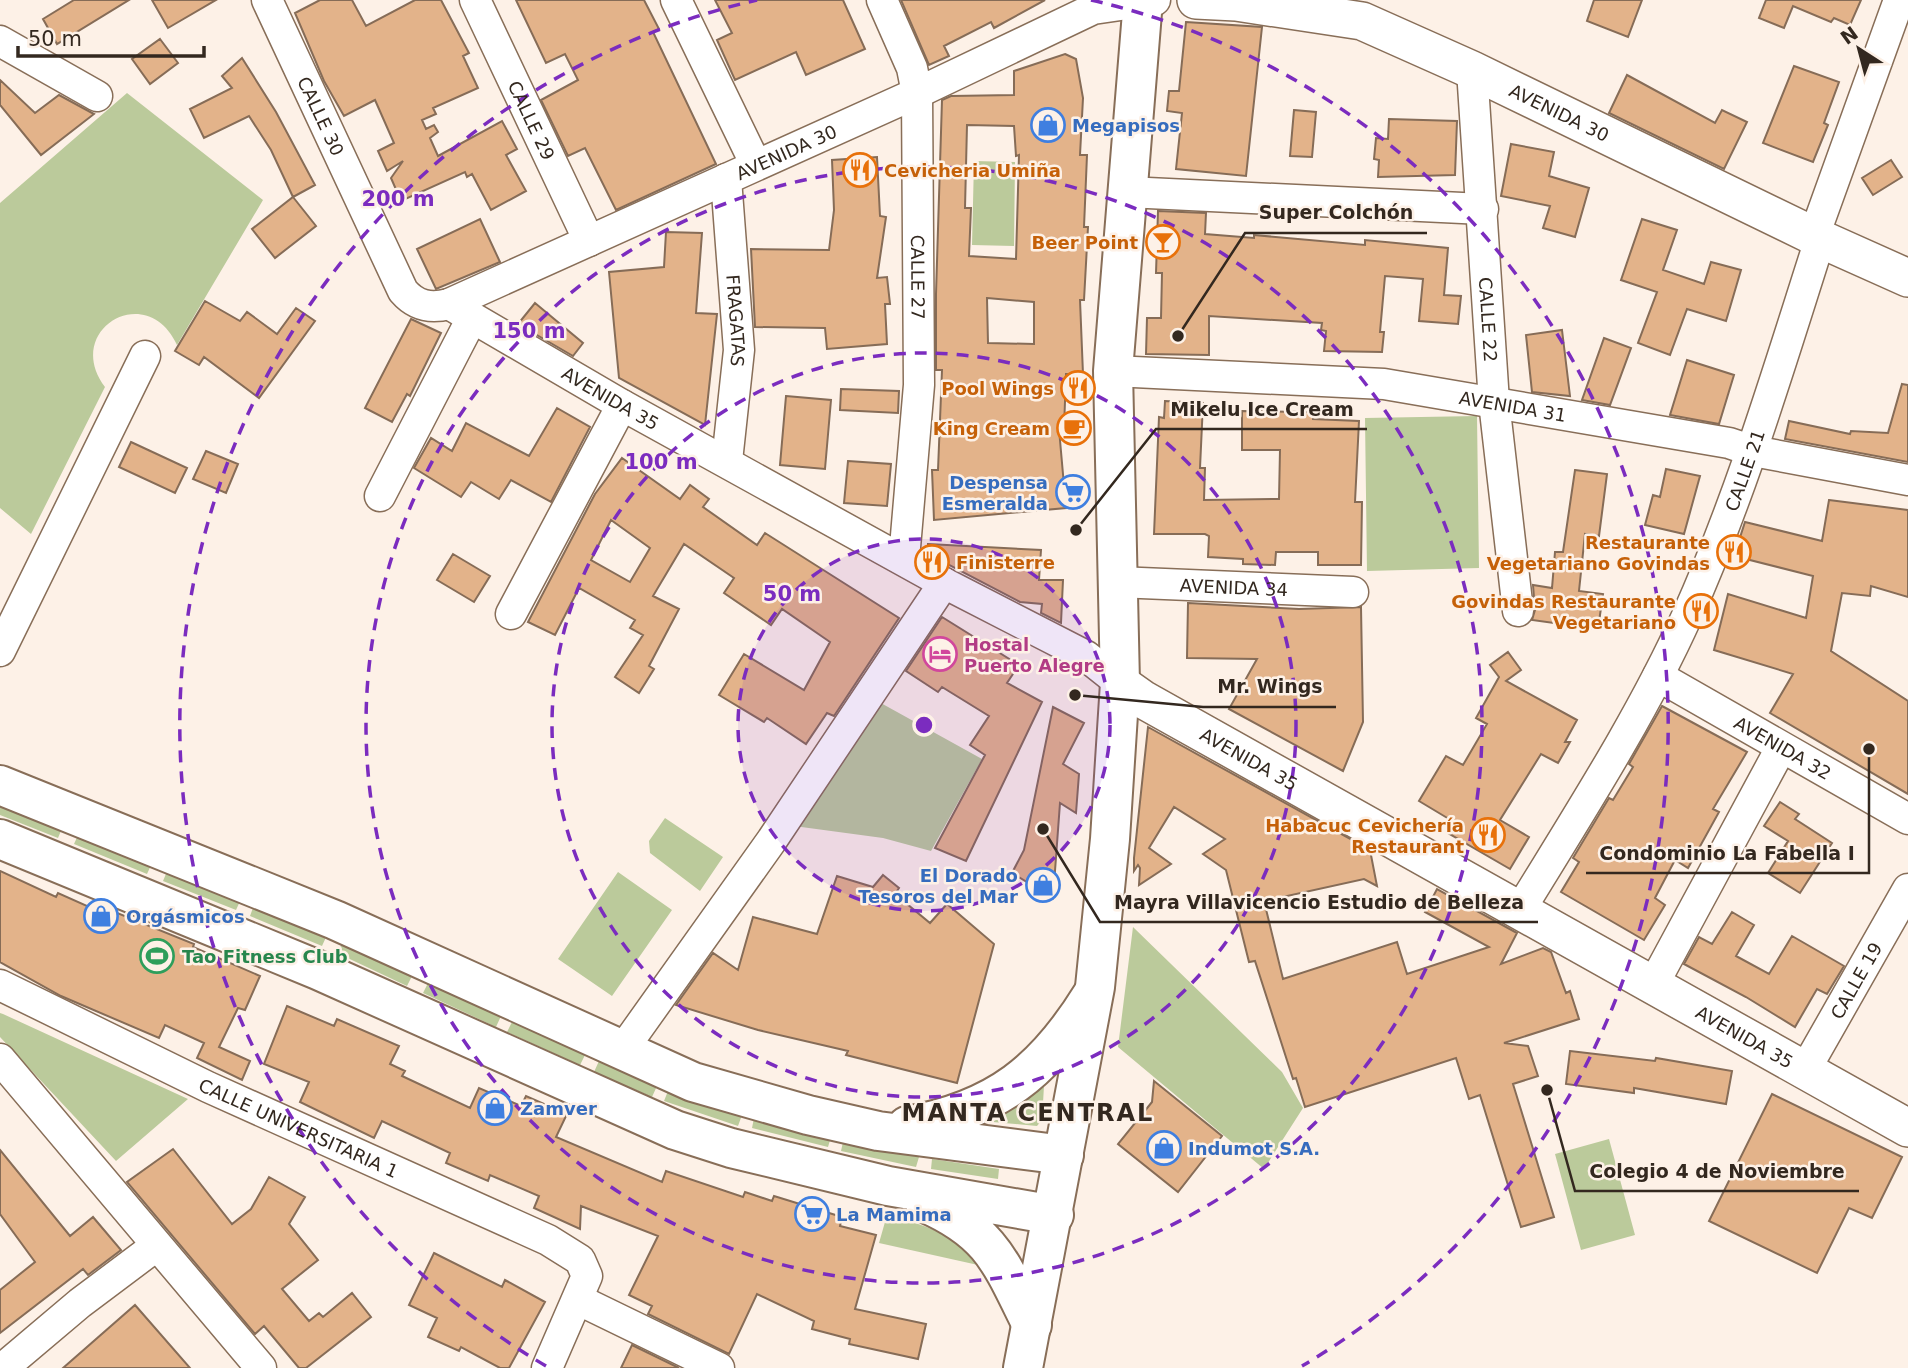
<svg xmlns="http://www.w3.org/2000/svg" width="1908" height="1368" viewBox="0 0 1908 1368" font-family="'DejaVu Sans',sans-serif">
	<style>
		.green { fill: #bbca9b }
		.building { fill: #e3b38a; stroke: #866c57; stroke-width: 2; fill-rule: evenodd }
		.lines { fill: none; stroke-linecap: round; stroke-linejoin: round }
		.minor-casing { stroke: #886e58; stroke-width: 33 }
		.tertiary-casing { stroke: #886e58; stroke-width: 40 }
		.secondary-casing { stroke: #886e58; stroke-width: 42 }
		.primary-casing { stroke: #886e58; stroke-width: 42 }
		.minor { stroke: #fff; stroke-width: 30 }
		.tertiary { stroke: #fff; stroke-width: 37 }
		.secondary { stroke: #fff; stroke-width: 38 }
		.primary { stroke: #fff; stroke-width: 38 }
		.ring { fill: none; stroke: #7b2cbf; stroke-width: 3.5; stroke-dasharray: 12 9 }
		.labels { text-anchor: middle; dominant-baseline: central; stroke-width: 5; stroke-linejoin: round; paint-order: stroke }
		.street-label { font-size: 18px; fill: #33281f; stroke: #fdf1e7 }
		.shop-label { font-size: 18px; font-weight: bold; fill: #366cbe; stroke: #fdf1e7; text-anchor: start }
		.food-label { font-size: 18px; font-weight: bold; fill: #c56008; stroke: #fdf1e7; text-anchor: end }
		.hotel-label { font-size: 18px; font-weight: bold; fill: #b23c85; stroke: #fdf1e7; text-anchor: start }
		.leisure-label { font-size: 18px; font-weight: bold; fill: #27864d; stroke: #fdf1e7; text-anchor: start }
		.district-label { font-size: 24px; font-weight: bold; letter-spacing: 2px; fill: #33281f; stroke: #fdf1e7 }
		.centre { fill: #7b2cbf; stroke: #fdf1e7; stroke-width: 3.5 }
		.ring-label { font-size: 21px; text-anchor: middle; font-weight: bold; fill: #7b2cbf; stroke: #fdf1e7; stroke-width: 5; stroke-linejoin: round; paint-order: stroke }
		.leader { fill: none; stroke: #33281f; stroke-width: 2.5 }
		.callout-dot { fill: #33281f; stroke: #fdf1e7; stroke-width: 2.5 }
		.callout-label { font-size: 19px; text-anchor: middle; font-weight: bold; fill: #33281f; stroke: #fdf1e7; stroke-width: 5; stroke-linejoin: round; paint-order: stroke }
	</style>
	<rect width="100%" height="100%" fill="#fdf1e7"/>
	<path class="green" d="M127,93L263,200L177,345C147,279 62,330 105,387L31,534L0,508V203Z
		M974,161L1015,162L1014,246L972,245Z
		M1477,416L1479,568L1367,571L1365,418Z
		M879,702L982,759L931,851L883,838L794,826Z
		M0,801L63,826L58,838L0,815Z
		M665,818L723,857L700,891L650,853L649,841Z
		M79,833L152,863L147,874L74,844Z
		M168,869L241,899L236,910L163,881Z
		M618,872L672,910L612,996L558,959Z
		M254,905L327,935L322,946L250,916Z
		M1133,927L1282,1072L1303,1108L1264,1169L1118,1047Z
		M343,942L413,974L407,986L337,953Z
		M428,983L501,1016L496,1027L423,993Z
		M0,1013L3,1014L188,1099L116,1161L0,1037Z
		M512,1022L585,1055L580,1065L507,1032Z
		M599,1061L657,1086L652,1097L594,1072Z
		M1044,1086L1042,1120L1037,1126L993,1122Z
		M668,1091L742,1115L738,1126L664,1101Z
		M754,1118L831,1137L828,1147L752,1128Z
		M1609,1139L1635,1235L1581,1250L1555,1154Z
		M843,1142L919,1157L916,1167L841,1151Z
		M932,1159L999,1169L998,1179L931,1169Z
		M887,1215C923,1225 956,1233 978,1265L879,1243Z"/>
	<path class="building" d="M74,0H129L57,44L43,19Z
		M152,0H216L168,28Z
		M320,0H352L366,26L415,0H441L469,53L463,56L478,88L433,108L436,114L422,120L426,129L434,125L438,132L430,138L438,156L502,121L517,149L506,155L526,191L491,210L472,174L467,177L465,172L401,201L391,178L403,161L387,171L378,151L394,143L375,100L344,116L324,81L295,13Z
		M516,0H644L659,29L653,32L716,164L616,210L585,148L568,156L541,100L578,80L565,54L546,63Z
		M715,0H843L865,49L806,75L796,52L735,80L717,40L732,33Z
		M901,0H1045L994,28L991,22L944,46L949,56L929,65Z
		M1594,0H1642L1628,37L1587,21Z
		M1766,0H1861L1850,25L1834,18L1831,22L1793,6L1784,28L1759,18Z
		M1186,22L1262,27L1246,176L1176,169L1182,113L1167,111L1169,91H1179Z
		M160,39L178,63L150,84L132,59Z
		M1065,54L1076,59L1083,98L1080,155H1087L1084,227H1088L1084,300H1080L1083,374H1066L1064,429H1059L1066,508L934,520L932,470H938L942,370H936V294L942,100L951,96L1014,95V71ZM967,125L1014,126L1016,156L1019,155L1016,259L969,256L971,208H965ZM987,298L1034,302V344L988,343Z
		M242,58L276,112L315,185L293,197L271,150L249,116L204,138L190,109L232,88L222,76Z
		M1794,66L1839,82L1824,123L1828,125L1813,162L1763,143Z
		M1627,75L1715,123L1722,110L1747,122L1724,169L1609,113Z
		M0,80L35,113L59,95L94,114L41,155L0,105Z
		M1294,110L1316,112L1312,157L1290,156Z
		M1389,119L1457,121L1455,175L1378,177L1379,160L1374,159L1376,138L1388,139Z
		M1511,144L1554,152L1549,176L1589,188L1575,237L1543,228L1550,206L1501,196Z
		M877,157L880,216L886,217L877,278L887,277L890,304H885L887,344L827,349L825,328L755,327L751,249L829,250L834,210L832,160Z
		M1891,160L1902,177L1873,195L1862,178Z
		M293,197L316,226L275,258L252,229Z
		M1158,211L1206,213L1205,234L1254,238V235L1365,245V240L1448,248L1444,295L1461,296L1458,324L1419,321L1423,279L1385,276L1380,332H1384L1382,352L1324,351L1326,331L1321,330L1322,323L1209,316V355L1146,354L1147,318H1161L1162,273H1156Z
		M480,219L500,262L436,289L417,249Z
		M1642,219L1677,230L1663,270L1704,284L1711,262L1741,270L1726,321L1687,309L1670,355L1638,343L1657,292L1621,280Z
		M666,232L702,233L696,313L717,314L705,425L619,378L609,272L664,267Z
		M205,301L240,321L247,312L277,334L296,308L315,321L259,398L204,357L199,365L175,351Z
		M535,303L583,343L573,356L518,324Z
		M411,319L441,333L410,396L407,394L392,422L365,408Z
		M1562,330L1570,396L1532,392L1526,335Z
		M1604,338L1631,348L1610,405L1582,400Z
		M1687,360L1734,375L1719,424L1670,415Z
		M1902,384L1908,385V462L1785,439L1789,421L1850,434L1851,431L1888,433Z
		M841,389L899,391L898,413L840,410Z
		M786,396L831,400L825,469L780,465Z
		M1165,401L1203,403L1200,468H1205L1204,500L1279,499L1280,450H1242V411L1313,412V419L1359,421L1355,502H1362L1361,565H1318V552H1276L1275,565L1243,564V559L1208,557L1209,536L1205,534H1154L1159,417L1164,418Z
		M557,408L590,427L551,502L511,480L499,499L471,482L461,497L414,468L431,438L452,451L466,423L529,456Z
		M131,442L187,468L175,493L119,467Z
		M206,451L238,464L226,493L193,479Z
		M622,458L680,499L690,485L709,499L703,507L757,545L765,533L899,618L834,716L827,713L806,744L767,718L764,722L719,695L744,654L804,690L830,642L782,609L771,625L724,593L734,578L684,544L653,596L679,609L649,666L654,669L639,693L615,677L643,635L630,628L635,620L579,588L555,635L528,622L595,494ZM611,520L650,548L630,582L591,560Z
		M848,461L891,464L887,506L844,503Z
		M1666,469L1700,476L1684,534L1645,525L1653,495L1660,497Z
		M1575,470L1607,474L1599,536L1585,534L1579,591L1603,594L1598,629L1532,620L1535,610L1533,585L1552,588L1555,552H1563Z
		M1829,500L1908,510V597L1871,586L1870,596L1842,593L1831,651L1908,701V794L1770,713L1793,674L1714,650L1728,594L1806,618L1813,576L1734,556L1745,522L1822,541Z
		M928,544L1041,550L1039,580H1063L1061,623L1041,613L1042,604L1020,602L928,554Z
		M453,554L490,576L474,602L437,580Z
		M1188,603L1299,609L1361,607L1363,722L1343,771L1229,709L1257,659L1187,658Z
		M942,617L1019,665L1007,683L1042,702L966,861L935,848L985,755L970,745L989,716L942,687L938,692L906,671Z
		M1508,652L1521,670L1506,681L1577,720L1565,742H1570L1558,763L1541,754L1500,820L1529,837L1510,869L1448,833L1454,822L1419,801L1446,756L1463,765L1487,724L1476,718L1499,677L1490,665Z
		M1662,706L1747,752L1713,809L1719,812L1688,868L1675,860L1655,898L1665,905L1644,940L1561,892L1579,862L1573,858L1609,798L1613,800L1633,767L1629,764Z
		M1053,707L1084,723L1063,764L1079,774L1076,813L1060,803L1053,898L1012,873L1024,850Z
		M1148,727L1370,850L1377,886L1364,879L1264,901L1283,979L1397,942L1407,974L1489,947L1425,912L1437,889L1517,933L1501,964L1543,948L1551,952L1566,993L1570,991L1579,1019L1504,1043L1528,1046L1538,1076L1513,1084L1554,1217L1521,1227L1480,1095L1469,1099L1456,1058L1305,1107L1296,1078L1293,1079L1255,961L1249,962L1226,870L1203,854L1225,839L1174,807L1149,848L1171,864L1139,885L1140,868L1138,865L1134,871V858Z
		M1780,802L1799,814L1795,819L1832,843L1800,893L1768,873L1788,841L1764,826Z
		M0,871L56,897L58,893L98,911L100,906L194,944L193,947L260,976L245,1010L238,1008L219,1047L250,1061L242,1080L197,1058L204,1043L165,1025L159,1038L61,996L0,962Z
		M883,875L899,888L895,894L930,923L947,904L994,944L957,1083L846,1055L848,1051L758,1030L676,1005L713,953L738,970L753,917L817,934L837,876L873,887Z
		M1732,912L1754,925L1736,956L1769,974L1792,936L1844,966L1827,994L1817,989L1795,1027L1746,997L1684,964L1699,937L1712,944Z
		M287,1006L334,1026L337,1019L399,1046L390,1064L405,1071L402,1076L470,1108L479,1088L521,1106L526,1096L567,1114L556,1137L662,1182L666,1171L743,1197L745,1192L772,1201L774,1196L842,1217L840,1226L876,1235L855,1309L926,1324L918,1359L849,1344L850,1339L812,1329L814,1321L757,1294L729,1354L648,1314L652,1306L629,1295L658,1236L581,1206L580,1229L534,1208L539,1196L490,1175L488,1181L446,1163L450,1153L382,1121L374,1138L300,1102L309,1082L264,1064Z
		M1570,1051L1655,1061L1656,1058L1732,1071L1726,1104L1634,1088V1093L1566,1084Z
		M1154,1081L1222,1136L1178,1192L1118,1144L1152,1102Z
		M1772,1094L1902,1157L1872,1218L1849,1208L1817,1273L1709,1221Z
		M173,1149L232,1224L251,1209L269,1177L305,1197L289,1224L318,1260L282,1289L309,1321L319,1313L323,1317L352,1293L371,1317L306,1368H299L264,1326L255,1334L127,1182Z
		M0,1150L70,1236L93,1217L121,1250L88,1275L83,1269L0,1333V1290L35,1262L0,1214Z
		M434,1253L502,1287L505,1280L545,1302L509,1368H500L461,1347L459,1351L428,1337L437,1318L409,1305Z
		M135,1305L190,1368H63Z
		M632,1345L679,1368H621Z"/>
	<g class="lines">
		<g class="minor-casing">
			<g id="minor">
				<path id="s1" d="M267,0L403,291C416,306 430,309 449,304L917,93L1093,9L1155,0"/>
				<path id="s2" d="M475,0L589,241"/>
				<path d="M676,0L755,163"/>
				<path id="s3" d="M882,0L912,68L917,93L919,385L904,559"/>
				<path d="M0,41L97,96"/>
				<path id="s4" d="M1472,70L1494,402L1518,611"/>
				<path id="s5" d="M726,179L739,350L727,461"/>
				<path d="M1127,192L1483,209"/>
				<path id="s6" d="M449,304L622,405L944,583L1086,656L1120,683"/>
				<path id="s7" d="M1113,371L1384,384L1729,443L1753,451L1908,480"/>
				<path d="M380,496L472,318"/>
				<path id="s8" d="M1117,582L1353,592"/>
				<path d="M511,614L622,405"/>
				<path d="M0,651L145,356"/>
				<path id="s9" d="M1658,676L1908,819"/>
				<path id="s10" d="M1520,910C1578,815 1641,718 1687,616C1740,498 1777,374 1816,252L1814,236L1899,0"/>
				<path id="s11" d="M0,985L208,1087L548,1240L580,1260L587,1276L547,1368"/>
				<path d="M1653,985L1781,748"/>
				<path d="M621,1052L772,840L944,583"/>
				<path d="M0,1059L261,1368"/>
				<path id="s12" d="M1805,1070L1908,889"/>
				<path d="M579,1300L719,1368"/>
				<path d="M3,1368L80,1303L156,1246"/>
			</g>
		</g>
		<g class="tertiary-casing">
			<g id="tertiary">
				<path id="s13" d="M1196,0L1236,2L1362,21L1472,70L1814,236L1908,278"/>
				<path id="s14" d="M1120,683L1144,700L1908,1128"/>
			</g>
		</g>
		<g class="secondary-casing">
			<path id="secondary" d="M0,785L335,920L693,1082L808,1115L878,1131L1064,1155
				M0,839L318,970L675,1130L731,1148L888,1186L1054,1215
				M907,1126C997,1110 1045,1071 1092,995
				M925,1203C992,1232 1001,1263 1032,1325"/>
		</g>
		<g class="primary-casing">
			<path id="primary" d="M1023,1368L1095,987L1110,839L1120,683L1113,371L1143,0"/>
		</g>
		<use href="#minor" class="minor"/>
		<use href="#tertiary" class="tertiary"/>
		<use href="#secondary" class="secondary"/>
		<use href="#primary" class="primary"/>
	</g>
	<circle cx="924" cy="725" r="186" fill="#7b2cbf" fill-opacity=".12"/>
	<g class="ring">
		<circle cx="924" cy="725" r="186"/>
		<circle cx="924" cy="725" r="372"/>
		<circle cx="924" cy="725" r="558"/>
		<path d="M546 1366A744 744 0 0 1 757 0M1091 0A744 744 0 0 1 1302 1366"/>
	</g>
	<defs>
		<g id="shop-ring" transform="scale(1.75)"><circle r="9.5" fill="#fdf1e7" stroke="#3f7fe0" stroke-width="1.5"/><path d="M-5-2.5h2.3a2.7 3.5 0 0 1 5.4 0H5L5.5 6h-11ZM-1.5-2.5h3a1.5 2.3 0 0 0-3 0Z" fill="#3f7fe0"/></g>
		<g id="restaurant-ring" transform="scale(1.75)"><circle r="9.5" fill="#fdf1e7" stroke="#e8710a" stroke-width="1.5"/><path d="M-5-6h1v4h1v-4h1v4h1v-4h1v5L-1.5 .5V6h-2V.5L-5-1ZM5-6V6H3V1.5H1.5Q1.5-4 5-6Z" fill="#e8710a"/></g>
		<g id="bar-ring" transform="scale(1.75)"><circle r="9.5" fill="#fdf1e7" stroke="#e8710a" stroke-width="1.5"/><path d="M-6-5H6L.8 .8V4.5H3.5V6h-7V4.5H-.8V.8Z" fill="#e8710a"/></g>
		<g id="cafe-ring" transform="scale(1.75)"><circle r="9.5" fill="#fdf1e7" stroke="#e8710a" stroke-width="1.5"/><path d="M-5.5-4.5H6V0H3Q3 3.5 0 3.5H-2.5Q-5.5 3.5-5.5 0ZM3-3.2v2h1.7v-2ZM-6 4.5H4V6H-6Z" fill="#e8710a"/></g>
		<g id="supermarket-ring" transform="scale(1.75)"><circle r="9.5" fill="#fdf1e7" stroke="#3f7fe0" stroke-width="1.5"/><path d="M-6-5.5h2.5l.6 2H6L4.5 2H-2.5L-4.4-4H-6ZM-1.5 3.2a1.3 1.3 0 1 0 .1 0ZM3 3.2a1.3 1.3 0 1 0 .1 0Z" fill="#3f7fe0"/></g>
		<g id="hotel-ring" transform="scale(1.75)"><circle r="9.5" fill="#fdf1e7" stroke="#d1479c" stroke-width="1.5"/><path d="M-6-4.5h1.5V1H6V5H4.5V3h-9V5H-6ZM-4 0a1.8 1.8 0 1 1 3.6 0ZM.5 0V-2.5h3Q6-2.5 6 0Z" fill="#d1479c"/></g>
		<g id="stadium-ring" transform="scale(1.75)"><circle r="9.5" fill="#fdf1e7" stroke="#2e9e5b" stroke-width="1.5"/><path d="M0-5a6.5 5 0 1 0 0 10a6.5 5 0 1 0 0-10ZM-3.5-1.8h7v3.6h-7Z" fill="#2e9e5b"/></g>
	</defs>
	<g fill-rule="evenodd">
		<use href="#shop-ring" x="1048" y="125"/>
		<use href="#restaurant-ring" x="860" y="170"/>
		<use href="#bar-ring" x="1163" y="242"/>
		<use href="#restaurant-ring" x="1078" y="388"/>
		<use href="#cafe-ring" x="1074" y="428"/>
		<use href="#supermarket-ring" x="1073" y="492"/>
		<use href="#restaurant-ring" x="1734" y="552"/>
		<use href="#restaurant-ring" x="932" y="562"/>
		<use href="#restaurant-ring" x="1701" y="611"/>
		<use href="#hotel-ring" x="940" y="654"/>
		<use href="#restaurant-ring" x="1488" y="835"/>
		<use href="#shop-ring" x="1043" y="885"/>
		<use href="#shop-ring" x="101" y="916"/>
		<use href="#stadium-ring" x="157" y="956"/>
		<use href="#shop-ring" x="495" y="1108"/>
		<use href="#shop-ring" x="1164" y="1148"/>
		<use href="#supermarket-ring" x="812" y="1214"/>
	</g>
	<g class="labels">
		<g class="street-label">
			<text stroke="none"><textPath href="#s13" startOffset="385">AVENIDA 30</textPath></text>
			<text stroke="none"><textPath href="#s1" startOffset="128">CALLE 30</textPath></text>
			<text stroke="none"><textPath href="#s2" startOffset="133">CALLE 29</textPath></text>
			<text stroke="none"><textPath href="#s1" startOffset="742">AVENIDA 30</textPath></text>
			<text stroke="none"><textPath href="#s3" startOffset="284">CALLE 27</textPath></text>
			<text stroke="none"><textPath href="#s5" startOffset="142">FRAGATAS</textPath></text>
			<text stroke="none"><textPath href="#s4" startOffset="250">CALLE 22</textPath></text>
			<text stroke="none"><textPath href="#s6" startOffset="187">AVENIDA 35</textPath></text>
			<text stroke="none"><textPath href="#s7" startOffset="402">AVENIDA 31</textPath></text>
			<text stroke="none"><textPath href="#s10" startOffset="495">CALLE 21</textPath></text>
			<text stroke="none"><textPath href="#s8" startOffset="117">AVENIDA 34</textPath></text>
			<text stroke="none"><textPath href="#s9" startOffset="144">AVENIDA 32</textPath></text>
			<text stroke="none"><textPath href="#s14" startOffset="150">AVENIDA 35</textPath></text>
			<text stroke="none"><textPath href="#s12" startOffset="103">CALLE 19</textPath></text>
			<text stroke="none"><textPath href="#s14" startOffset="718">AVENIDA 35</textPath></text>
			<text stroke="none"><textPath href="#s11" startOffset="331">CALLE UNIVERSITARIA 1</textPath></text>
		</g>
		<g class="shop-label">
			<text x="1072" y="125">Megapisos</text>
			<text x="1048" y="482" text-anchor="end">Despensa<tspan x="1048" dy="21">Esmeralda</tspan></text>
			<text x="1018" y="875" text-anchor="end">El Dorado<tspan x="1018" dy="21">Tesoros del Mar</tspan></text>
			<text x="126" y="916">Orgásmicos</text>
			<text x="520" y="1108">Zamver</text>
			<text x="1188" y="1148">Indumot S.A.</text>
			<text x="836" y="1214">La Mamima</text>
		</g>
		<g class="food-label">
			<text x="884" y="170" text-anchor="start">Cevicheria Umiña</text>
			<text x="1138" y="242">Beer Point</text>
			<text x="1054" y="388">Pool Wings</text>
			<text x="1050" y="428">King Cream</text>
			<text x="1710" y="542">Restaurante<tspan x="1710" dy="21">Vegetariano Govindas</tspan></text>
			<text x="956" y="562" text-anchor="start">Finisterre</text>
			<text x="1676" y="601">Govindas Restaurante<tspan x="1676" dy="21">Vegetariano</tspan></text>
			<text x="1464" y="825">Habacuc Cevichería<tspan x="1464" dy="21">Restaurant</tspan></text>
		</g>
		<g class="hotel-label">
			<text x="964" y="644">Hostal<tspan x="964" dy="21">Puerto Alegre</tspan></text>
		</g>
		<g class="leisure-label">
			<text x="182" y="956">Tao Fitness Club</text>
		</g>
		<g class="district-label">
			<text x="1028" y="1113">MANTA CENTRAL</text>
		</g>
	</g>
	<circle cx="924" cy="725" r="10" class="centre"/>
	<g class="ring-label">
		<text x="398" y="206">200 m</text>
		<text x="529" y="338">150 m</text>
		<text x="661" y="469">100 m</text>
		<text x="792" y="601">50 m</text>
	</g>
	<path class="leader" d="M1178 336L1245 233H1427M1076 530L1156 429H1367M1075 695L1203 707H1336M1869 749L1869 873H1586M1043 829L1100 922H1538M1547 1090L1575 1191H1859"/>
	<g class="callout-dot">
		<circle cx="1178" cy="336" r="7"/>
		<circle cx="1076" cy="530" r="7"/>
		<circle cx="1075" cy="695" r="7"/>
		<circle cx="1869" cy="749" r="7"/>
		<circle cx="1043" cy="829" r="7"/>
		<circle cx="1547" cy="1090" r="7"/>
	</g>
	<g class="callout-label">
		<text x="1336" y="219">Super Colchón</text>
		<text x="1262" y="416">Mikelu Ice Cream</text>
		<text x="1270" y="693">Mr. Wings</text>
		<text x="1727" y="860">Condominio La Fabella I</text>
		<text x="1319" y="909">Mayra Villavicencio Estudio de Belleza</text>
		<text x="1717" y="1178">Colegio 4 de Noviembre</text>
	</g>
	<g transform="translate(1859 49) rotate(324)" stroke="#fdf1e7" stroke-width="5" paint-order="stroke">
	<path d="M0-5L12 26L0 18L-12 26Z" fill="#33281f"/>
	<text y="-10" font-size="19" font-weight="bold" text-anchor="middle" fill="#33281f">N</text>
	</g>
	<path d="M18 46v10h186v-10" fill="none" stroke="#33281f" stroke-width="3.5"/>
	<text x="28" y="46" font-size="21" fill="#33281f" stroke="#fdf1e7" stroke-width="5" paint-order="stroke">50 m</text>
</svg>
